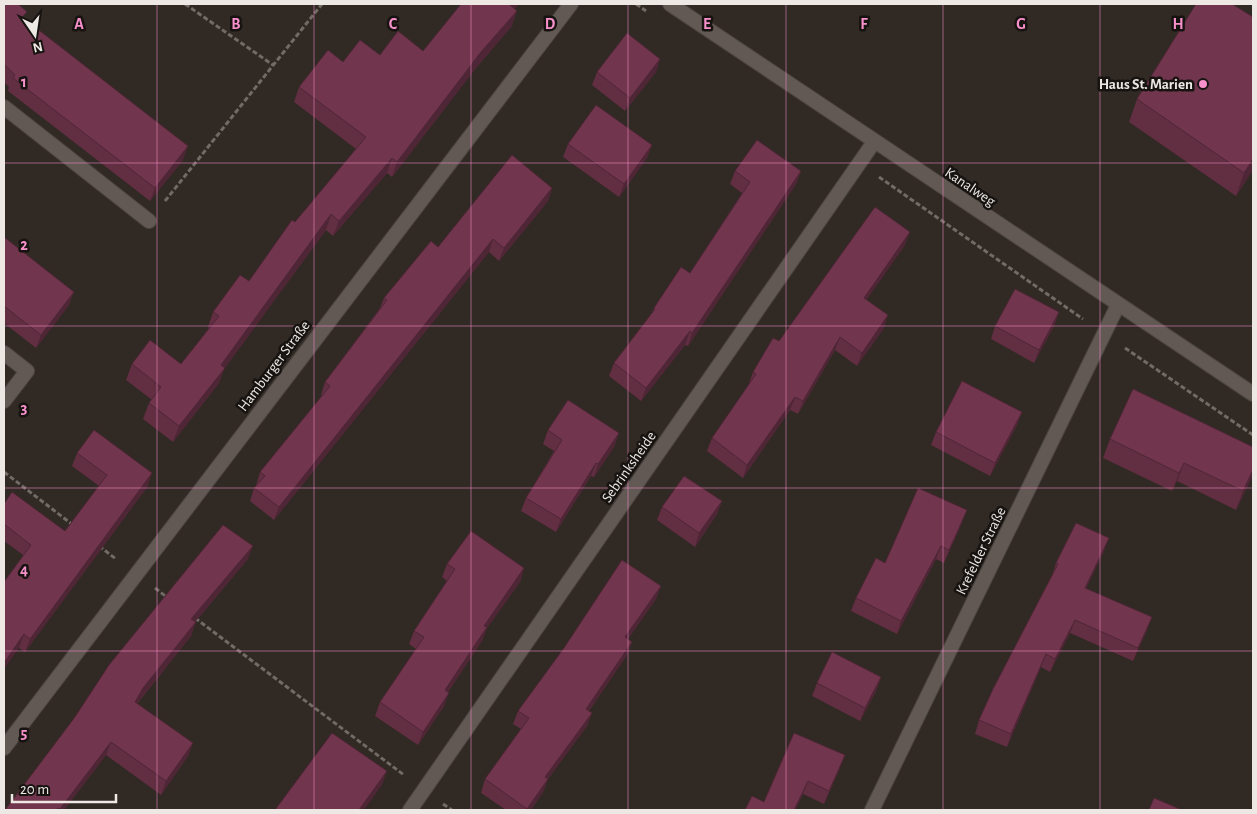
<svg xmlns="http://www.w3.org/2000/svg" width="1257" height="814" viewBox="0 0 1257 814" font-family="'Alegreya Sans',sans-serif">
	<style>
		.lines { fill: none; stroke-linecap: round; stroke-linejoin: round }
		.minor-casing { stroke: #4c4541; stroke-width: 16 }
		.tertiary-casing { stroke: #4c4541; stroke-width: 16 }
		.path { stroke: #716a65; stroke-width: 3; stroke-dasharray: 5 2.5; stroke-linecap: butt }
		.minor { stroke: #625954; stroke-width: 14 }
		.tertiary { stroke: #625954; stroke-width: 14 }
		.wall { fill: #612e42 }
		.shaded-wall { fill: #4f2636 }
		.building { fill: #71364d; stroke: #4f2636 }
		.grid { fill: none; stroke: #f890cc; stroke-width: 1; stroke-opacity: 0.55 }
		.poi-dot { fill: #f890cc; stroke: #161310; stroke-width: 2 }
		.labels { text-anchor: middle; dominant-baseline: central; stroke-width: 5; stroke-linejoin: round; paint-order: stroke }
		.poi-label { font-size: 15px; font-weight: bold; fill: #ede8e4; stroke: #161310; text-anchor: end }
		.street-label { font-size: 15px; fill: #ede8e4; stroke: #161310 }
		.grid-label { font-size: 16px; text-anchor: middle; font-weight: bold; fill: #f890cc; stroke: #161310; stroke-width: 5; stroke-linejoin: round; paint-order: stroke }
	</style>
	<rect width="100%" height="100%" fill="#312924"/>
	<g class="lines">
		<g class="minor-casing">
			<path id="minor" d="M4,107L149,221
				M4,353L27,371L4,401
				M4,748L571,4
				M410,810L874,142
				M872,810L1118,305"/>
		</g>
		<g class="tertiary-casing">
			<path id="tertiary" d="M670,4L1253,394"/>
		</g>
		<path class="path" d="M185,4L273,65
			M636,4L646,11
			M879,177L1083,319
			M165,201L322,4
			M1125,348L1253,435
			M4,472L73,525
			M99,546L116,559
			M155,588L168,598
			M195,618L404,775
			M443,804L452,810"/>
		<use href="#minor" class="minor"/>
		<use href="#tertiary" class="tertiary"/>
	</g>
	<path class="wall" d="M4,4L24,18L183,160L150,201L8,91L9,87L4,82Z
		M515,9L512,26L476,68L392,177L387,173L333,236L326,230L224,369L219,383L173,442L143,419L149,403L152,400L126,380L132,364H181L209,328L208,327L213,312L249,281L295,222L356,149L294,102L299,87L343,62L380,55L423,51Z
		M1253,17V170L1236,196L1129,122L1137,99Z
		M660,59L656,72L625,111L592,85L597,72Z
		M568,144L652,145L647,158L619,197L563,157Z
		M735,171H801L796,184L688,346L685,345L641,401L609,376L614,363L651,315L654,308L690,273L742,193L730,184Z
		M552,188L548,201L499,261L489,252L274,520L250,501L254,488L256,486L260,472L322,396L321,395L325,382L380,308L384,298L438,247Z
		M4,237L69,305L36,348L4,323Z
		M905,245L866,300L884,328L857,366L835,350L798,414L790,410L743,478L707,451L712,438L748,386L753,372L779,341Z
		M1059,312L1054,326L1034,363L991,339L995,326Z
		M1022,412L1017,425L990,476L931,445L936,432Z
		M548,430L619,433L614,447L594,477L591,476L556,532L521,511L526,498L554,451L543,444Z
		M1110,439L1253,475L1236,510L1177,481L1172,491L1103,458Z
		M77,453L148,486L25,652L19,648L23,555L4,541V504L65,531L99,486L72,466Z
		M722,501L717,514L695,547L657,520L662,507Z
		M962,523L944,563L936,559L897,634L851,611L856,598L885,563Z
		M1104,551L1086,588L1147,630L1133,661L1070,633L1050,672L1041,667L1007,747L975,734L979,720L1052,576L1056,563Z
		M248,559L195,622L191,636L137,704L193,743L188,756L161,795L106,755L64,810H5Z
		M447,564L524,568L520,582L487,628L482,641L448,692L444,706L418,745L375,716L380,702L416,649L409,644L414,631L447,581L442,577Z
		M661,586L656,599L628,639L632,642L627,655L589,711L592,713L587,726L548,779L543,792L531,810H506L481,793L485,779L521,729L513,724L518,711Z
		M881,677L876,691L860,721L812,696L817,683Z
		M794,733L840,768L824,804L803,794L795,810H745L764,802Z"/>
	<path class="shaded-wall" d="M512,4H519L505,21L510,5Z
		M517,11L512,26L476,68L392,177L397,162L481,52Z
		M660,59L656,72L625,111L630,98Z
		M652,145L647,158L619,197L624,184Z
		M188,146L183,160L150,201L155,188Z
		M392,158L387,173L333,236L339,221Z
		M1253,159V170L1236,196L1244,173Z
		M801,171L796,184L688,346L692,333Z
		M552,188L548,201L499,261L504,248Z
		M331,214L326,230L224,369L219,383L173,442L179,426L221,365Z
		M910,232L905,245L859,311L864,298Z
		M493,239L489,252L274,520L279,507Z
		M74,292L69,305L36,348L41,335Z
		M1059,312L1054,326L1034,363L1039,350Z
		M888,315L884,328L857,366L862,353Z
		M690,331L685,345L641,401L646,388Z
		M840,337L835,350L798,414L803,401Z
		M795,397L790,410L743,478L747,465Z
		M1022,412L1017,425L990,476L995,463Z
		M619,433L614,447L594,477L598,464Z
		M596,463L591,476L556,532L561,519Z
		M1184,463L1177,481L1172,491L1179,473Z
		M1253,470V475L1236,510L1243,491Z
		M152,473L148,486L25,652L30,639Z
		M722,501L717,514L695,547L699,533Z
		M967,510L962,523L944,563L949,550Z
		M1109,538L1104,551L1080,601L1085,588Z
		M253,546L248,559L186,632L191,619Z
		M941,546L936,559L897,634L901,621Z
		M524,568L520,582L487,628L482,641L440,703L445,690L484,626Z
		M661,586L656,599L620,650L625,637Z
		M1152,617L1147,630L1133,661L1138,648Z
		M1075,620L1070,633L1050,672L1055,659Z
		M196,622L191,636L138,702L130,715L135,702L143,688Z
		M24,634L19,648L4,669V663Z
		M632,642L627,655L581,722L586,709Z
		M1046,654L1041,667L1007,747L1011,734Z
		M881,677L876,691L860,721L865,708Z
		M449,693L444,706L418,745L423,732Z
		M592,713L587,726L540,790L545,777Z
		M111,742L106,755L64,810H59Z
		M193,743L188,756L161,795L166,781Z
		M845,755L840,768L824,804L829,791Z
		M387,771L382,785L364,810H359Z
		M548,779L543,792L531,810H526Z
		M808,781L803,794L795,810H794Z"/>
	<path class="building" d="M4,4H18L27,12L22,17L188,146L155,188L13,78L15,75L4,64Z
		M461,4H512L510,5L517,11L481,52L397,162L392,158L339,221L331,214L221,365L225,368L179,426L149,403L161,387L132,364L150,340L181,364L219,316L213,312L240,275L249,281L292,220L295,222L366,137L299,87L328,50L343,62L360,40L380,55L398,31L423,51Z
		M1196,4H1232L1253,17V159L1244,173L1137,99Z
		M627,33L660,59L630,98L597,72Z
		M596,105L652,145L624,184L568,144Z
		M757,140L801,171L692,333L690,331L646,388L614,363L655,309L654,308L681,267L690,273L750,182L735,171Z
		M512,155L552,188L504,248L493,239L279,507L254,488L265,476L260,472L330,386L325,382L387,300L384,298L431,241L438,247Z
		M875,207L910,232L864,298L888,315L862,353L840,337L803,401L795,397L747,465L712,438L756,374L753,372L773,338L779,341Z
		M4,237L74,292L41,335L4,306Z
		M1015,289L1059,312L1039,350L995,326Z
		M962,381L1022,412L995,463L936,432Z
		M1133,389L1253,447V470L1243,491L1184,463L1179,473L1110,439Z
		M568,400L619,433L598,464L596,463L561,519L526,498L562,440L548,430Z
		M94,430L152,473L30,639L24,634L4,663V582L31,545L4,524V504L12,492L65,531L107,475L77,453Z
		M684,476L722,501L699,533L662,507Z
		M918,488L967,510L949,550L941,546L901,621L856,598L876,558L885,563Z
		M1076,523L1109,538L1085,588L1152,617L1138,648L1075,620L1055,659L1046,654L1011,734L979,720L993,689L1058,564L1056,563Z
		M223,525L253,546L191,619L196,622L143,688L135,702L193,743L166,781L111,742L60,809L58,808L56,810H5L75,717L109,665Z
		M471,531L524,568L484,626L487,627L445,690L449,693L423,732L380,702L424,637L414,631L455,569L447,564Z
		M622,560L661,586L625,637L632,642L586,709L592,713L545,777L548,779L527,809L485,779L529,718L518,711L564,648Z
		M832,652L881,677L865,708L817,683Z
		M332,733L387,771L359,810H275Z
		M794,733L845,755L829,791L808,781L794,810H745L752,796L764,802Z
		M1154,798L1182,810H1149Z"/>
	<path class="grid" d="M157,4V810M314,4V810M471,4V810M628,4V810M786,4V810M943,4V810M1100,4V810M4,163H1253M4,326H1253M4,488H1253M4,651H1253"/>
	<circle class="poi-dot" cx="1203" cy="84" r="5"/>
	<g class="labels">
		<g class="poi-label">
			<text x="1193" y="84">Haus St. Marien</text>
		</g>
		<g class="street-label">
			<text transform="translate(970 187) rotate(34)">Kanalweg</text>
			<text transform="translate(274 366) rotate(-53)">Hamburger Straße</text>
			<text transform="translate(629 467) rotate(-55)">Sebrinksheide</text>
			<text transform="translate(981 551) rotate(-64)">Krefelder Straße</text>
		</g>
	</g>
	<g class="grid-label">
		<text x="79" y="29">A</text>
		<text x="236" y="29">B</text>
		<text x="393" y="29">C</text>
		<text x="550" y="29">D</text>
		<text x="707" y="29">E</text>
		<text x="864" y="29">F</text>
		<text x="1021" y="29">G</text>
		<text x="1178" y="29">H</text>
		<text x="24" y="87">1</text>
		<text x="24" y="250">2</text>
		<text x="24" y="413">3</text>
		<text x="24" y="575">4</text>
		<text x="24" y="738">5</text>
	</g>
	<rect width="1257" height="814" fill="none" stroke="#ede8e4" stroke-width="10"/>
	<g transform="translate(35 35) rotate(167)" stroke="#161310" stroke-width="4" paint-order="stroke">
	<path d="M0-4L9 19L0 12L-9 19Z" fill="#ede8e4"/>
	<text y="-8" font-size="14" font-weight="bold" text-anchor="middle" fill="#ede8e4">N</text>
	</g>
	<path d="M12 794v8h104v-8" fill="none" stroke="#ede8e4" stroke-width="2.5"/>
	<text x="20" y="794" font-size="15" fill="#ede8e4" stroke="#161310" stroke-width="4" paint-order="stroke">20 m</text>
</svg>
